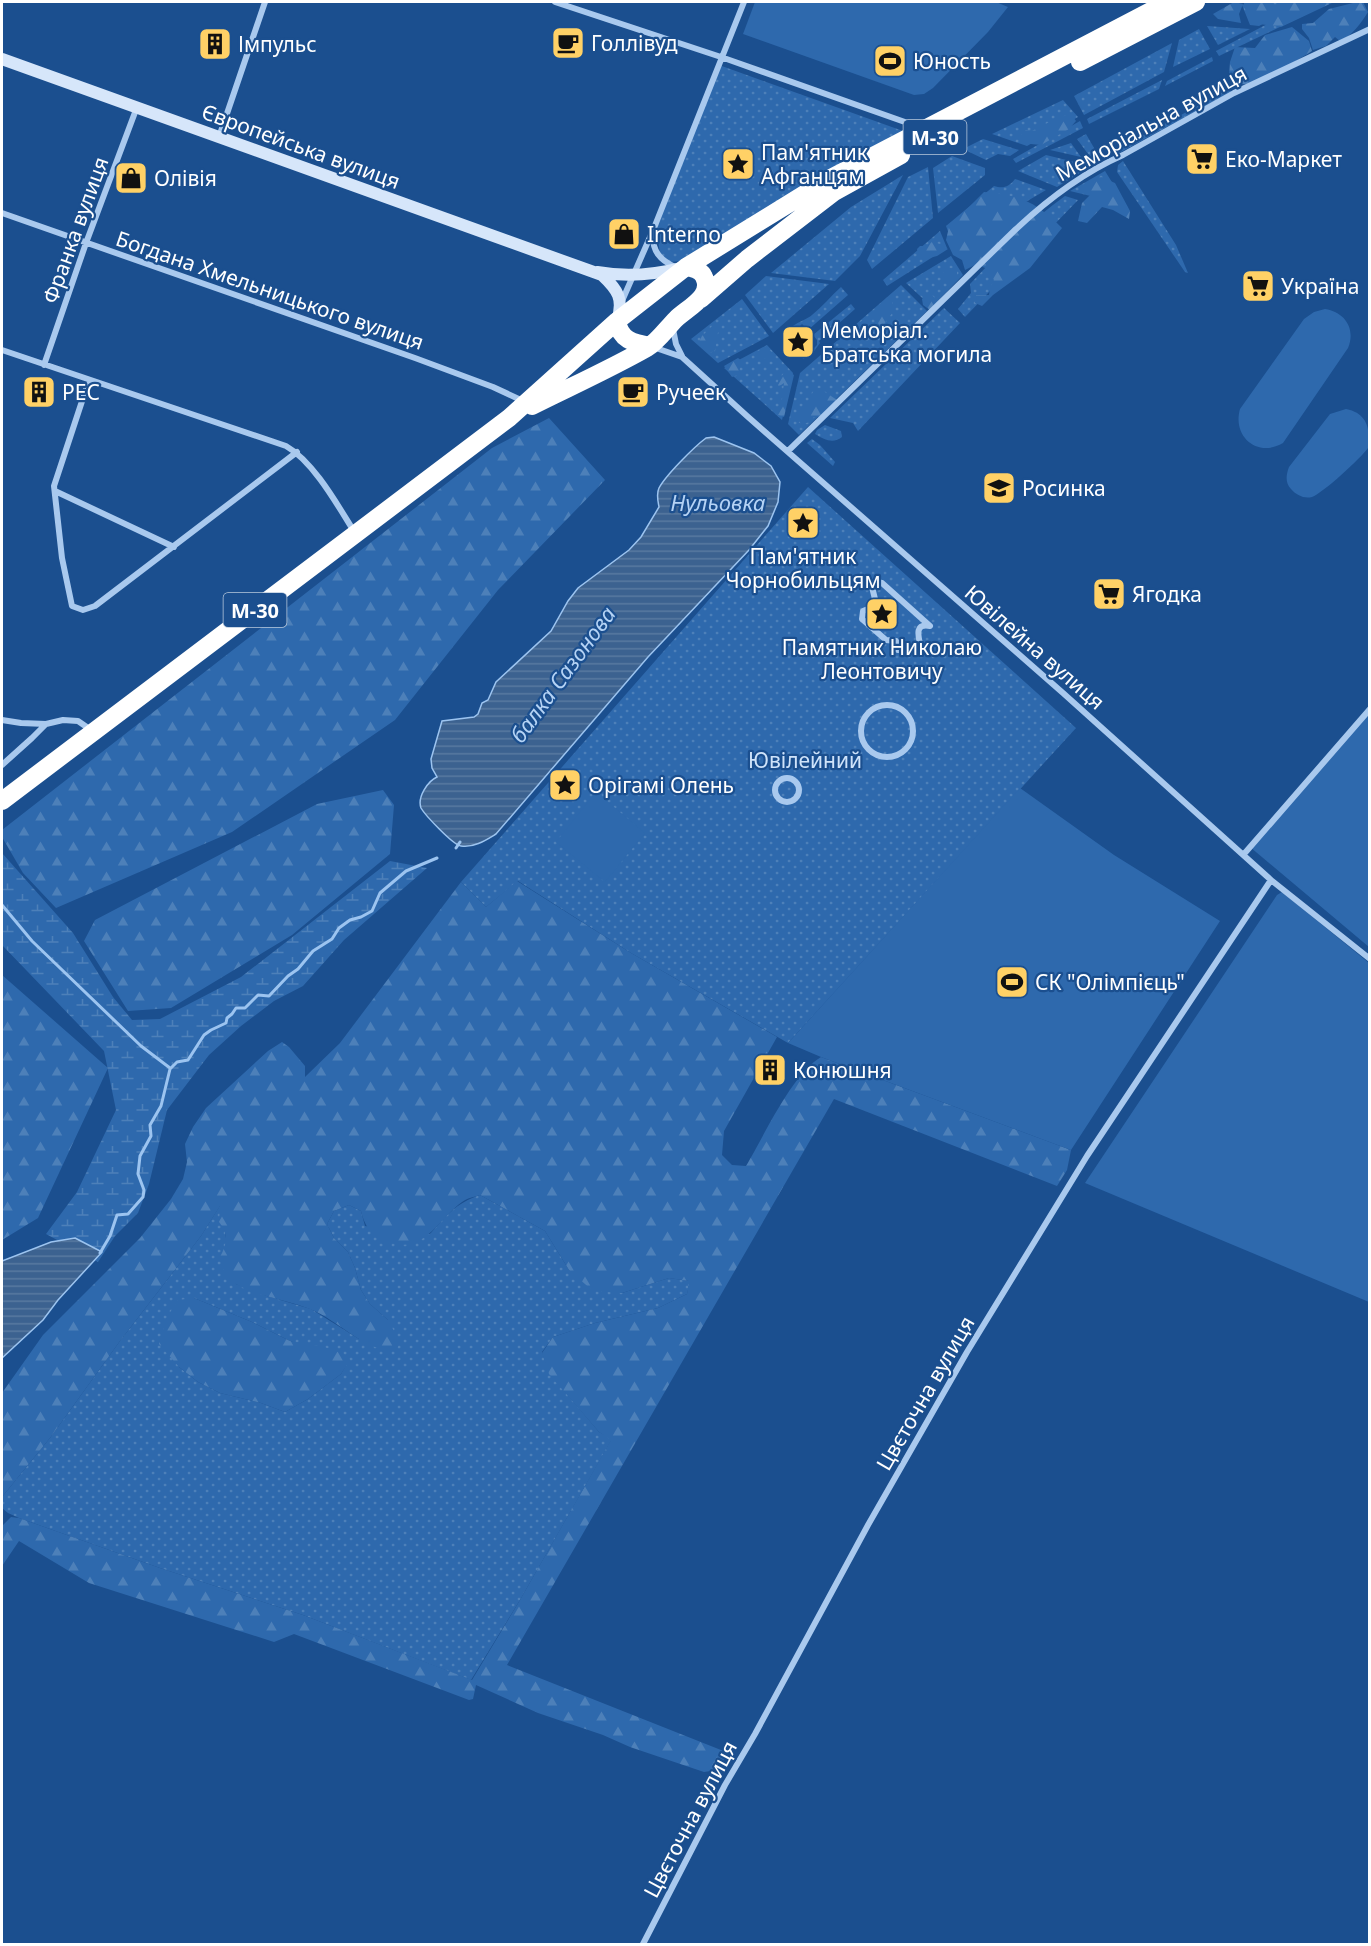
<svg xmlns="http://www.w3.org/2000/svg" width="1371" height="1946" viewBox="0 0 1371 1946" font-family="'Noto Sans',sans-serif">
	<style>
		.grass { fill: url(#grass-dots); fill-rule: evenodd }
		.forest { fill: url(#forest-firs) }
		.wetland { fill: url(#wetland-marsh) }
		.garden { fill: #2e69ad }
		.water { fill: url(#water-rules); stroke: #9cc4f0; stroke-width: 1.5 }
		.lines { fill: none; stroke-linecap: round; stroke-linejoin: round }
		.stream { stroke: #9cc4f0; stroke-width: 3 }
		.street { stroke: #a9c9ee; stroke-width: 6 }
		.secondary { stroke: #d6e6fa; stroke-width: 12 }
		.highway { stroke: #fff; stroke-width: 18 }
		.labels { text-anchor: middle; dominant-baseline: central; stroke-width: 4.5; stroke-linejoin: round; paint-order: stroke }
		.shield { fill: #1b4f8f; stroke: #bbcadd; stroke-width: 1.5 }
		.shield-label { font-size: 20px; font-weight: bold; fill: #fff }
		.poi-label { font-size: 21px; fill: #fff; stroke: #1b4f8f; text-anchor: start }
		.street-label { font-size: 21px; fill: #fff; stroke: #1b4f8f }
		.park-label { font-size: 21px; fill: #cfe3fa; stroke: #1b4f8f }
		.water-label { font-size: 22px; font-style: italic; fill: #b5d3f5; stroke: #1b4f8f }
	</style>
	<defs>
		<pattern id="grass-dots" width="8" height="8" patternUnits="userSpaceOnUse" patternTransform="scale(1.5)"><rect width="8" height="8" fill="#2e69ad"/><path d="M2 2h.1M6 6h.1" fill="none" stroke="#4d80b9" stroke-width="1.8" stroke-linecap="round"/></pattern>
		<pattern id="forest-firs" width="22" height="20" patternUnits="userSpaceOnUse" patternTransform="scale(1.5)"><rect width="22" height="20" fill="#2e69ad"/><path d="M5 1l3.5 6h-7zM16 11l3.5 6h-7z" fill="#4d80b9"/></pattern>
		<pattern id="wetland-marsh" width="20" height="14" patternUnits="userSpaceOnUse" patternTransform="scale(1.5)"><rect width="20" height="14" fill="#2e69ad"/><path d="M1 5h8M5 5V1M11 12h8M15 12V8" fill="none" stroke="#4d80b9"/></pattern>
		<pattern id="water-rules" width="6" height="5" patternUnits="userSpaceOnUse" patternTransform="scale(1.5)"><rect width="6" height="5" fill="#3c6290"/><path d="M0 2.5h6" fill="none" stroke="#597aa1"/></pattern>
	</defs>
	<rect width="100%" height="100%" fill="#1b4f8f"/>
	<path class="grass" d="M1249,2H1304L1259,26L1250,25L1242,5Z
		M1309,2H1332L1219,56L1216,51Z
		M1207,26L1250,29L1218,45Z
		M1199,29L1210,49L1173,67L1179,40Z
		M1172,43L1164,72L1084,115L1074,96Z
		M1212,57L1213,61L1165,86L1167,81Z
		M719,65L903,131L681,261L670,262L660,254L656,224Z
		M1224,79L1231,92L1119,153L1117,149L1211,99L1206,89Z
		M1162,80L1159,89L1089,124L1087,119Z
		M1063,100L1078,117L1027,146L992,134Z
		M1080,121L1083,128L1016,163L1013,159Z
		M1086,134L1101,160L1091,158L1077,139Z
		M983,139L1019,150L1010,156L998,154L986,160L963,149Z
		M1071,143L1081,157L1050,150Z
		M1046,155L1091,166L1057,187L1018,171Z
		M952,156L985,168V175L938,213L933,168Z
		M1123,161L1176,245L1188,273L1185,272L1117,172L1118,165Z
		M928,167L933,218L872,269L867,260L908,177Z
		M1105,171L1128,208L1107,200L1070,191Z
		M903,175L860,256L835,281L771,273L851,207Z
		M1015,179L1046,190L953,245L946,226L994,186C1003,189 1009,187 1015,179Z
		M1065,196L1078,200L965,317L958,309L971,293L970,284C999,253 1030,221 1065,196Z
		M940,231L947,248L887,286L883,280Z
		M951,256L963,275L932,307L906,283Z
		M766,276L829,284L773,333L745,295Z
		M901,285L927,311L799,435L788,424L800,373Z
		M841,287L848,295L808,330L802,324L788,338L785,335C794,321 802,323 812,315C822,307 831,296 841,287Z
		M742,299L769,336L718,363L691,339Z
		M851,304L855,309L819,341L820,343L812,354L803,359L802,356L810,352L817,345V340L813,335Z
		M944,308L960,323L858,431L853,423L830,418Z
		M767,345L793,373L782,420L724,368Z
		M825,425L841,431L842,437C833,444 825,440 815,434L817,430Z
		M812,439L820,445L835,462L833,466L807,443Z
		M808,487L1076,728L788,1043L631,953L518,881L486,907L461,882Z
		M480,1195L545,1231L569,1270L622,1293L669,1278L690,1281L687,1294L658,1308L595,1323L553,1337L542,1352L550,1374L599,1432L612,1439L520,1600L471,1680L303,1615L160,1568L19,1518L8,1513L2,1508V1497L50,1438L120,1341L201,1236L221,1204L227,1245L236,1284L267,1296L311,1309L359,1339L388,1320L370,1304L361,1290L355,1268L348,1252L334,1238L327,1224L334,1211L349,1205L361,1211L365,1226L430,1234C446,1216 456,1203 480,1195ZM194,1298L252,1322L290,1341L349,1360L341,1374L308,1399L285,1412L261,1403L220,1393L198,1382L179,1367Z"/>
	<path class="forest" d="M1234,2L1243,4L1239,14L1241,23L1218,19L1213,14Z
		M1244,2H1266L1270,7L1277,8L1283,2H1334L1281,27L1252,23L1244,7Z
		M1357,2H1363L1368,12C1361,23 1352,36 1340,41L1335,37L1326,46L1313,50L1309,38L1302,29V24L1313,23L1329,9Z
		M1292,27L1309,41L1312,51C1299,59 1260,83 1246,84C1239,85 1235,81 1229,77L1230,62L1235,47L1255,48L1265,35Z
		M1071,114L1076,121L1069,129L1041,145L1021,143L1020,137L1024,130L1032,131L1057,118Z
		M1101,177L1115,183L1130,211L1129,219L1113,210L1102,207L1087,223L1078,221L1082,203L1091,194L1083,189Z
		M984,192C1021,196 1035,201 1062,228L1030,268L993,295L982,306L975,303L976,295H989L990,288L994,280L987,269L977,264L965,270L962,260L953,255L946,240L949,227Z
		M932,242L940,244L948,249L937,256L925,259L919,257L917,249L920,246H926Z
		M946,267L957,270V279L949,284L941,278Z
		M927,294L933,296L938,302L930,310L923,305L922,299Z
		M888,299H892L893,312L884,324L880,325L871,317L874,311Z
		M863,320L870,333V339L867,341L862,339L857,331L844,346L838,343L841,335Z
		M712,326H719L715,351L708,353L699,342L702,336Z
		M766,347L774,354L766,359L756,356L754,353Z
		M738,358L742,361L738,375L732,377L724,366Z
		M786,370L794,375L784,417L775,414V408L781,407L784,383L778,387V381Z
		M819,388L837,400L821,417H814L810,422L803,424L797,422L795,417L796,414L800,412L803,405H807C810,399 811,394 815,389Z
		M549,418L605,480L498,590L395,720L232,832L56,908L23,873L2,837V830L492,448Z
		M383,790L394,805L390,854L292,935L171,1008L128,1011L84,941L95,920L317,804Z
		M517,881L631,953L777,1037L724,1131L722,1155L732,1165L746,1166C764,1136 792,1074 821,1057L1071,1150L1067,1170L1057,1186L834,1099L507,1665L726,1752L723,1763L717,1770L704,1772L630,1747L603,1735L538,1713L476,1685L473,1699L469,1700L294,1634L274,1642L89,1583L19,1541L2,1566V1526L11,1517L19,1518L160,1568L303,1615L472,1680L520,1600L611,1440L599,1432L549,1374L542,1353L553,1337L595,1323L658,1308L687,1294L689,1281L669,1278L622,1293L593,1291L569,1270L545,1231L480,1195C474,1197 467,1198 462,1202C438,1219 423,1257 386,1241C371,1235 365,1227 361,1211L349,1205L334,1211L327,1224L334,1238L348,1252L355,1268L361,1290L370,1304L388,1320L400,1342L396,1351C363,1351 340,1321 310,1309C288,1300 255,1296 236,1284C225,1277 222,1268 220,1257C227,1244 229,1234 219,1222L220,1206L201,1236L120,1341L50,1438L2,1497V1393L43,1335L140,1238L171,1199L183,1179L187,1162L185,1144L193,1127L206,1108L268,1051L282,1042L289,1047L305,1066V1077L340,1043L461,882L486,907Z
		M2,975L108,1068L38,1218L2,1240Z
		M194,1298L252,1322L290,1341L324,1347L344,1354L350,1360L341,1374L308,1399L285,1412L261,1403L220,1393L198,1382L179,1367L159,1344L167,1317L178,1300Z"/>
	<path class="wetland" d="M2,853L73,933L113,997L132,1020L160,1019L241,977L390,861L427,868L344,940L303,986L274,1001L241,1026L209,1055L167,1110L149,1184L138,1213L115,1236L98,1262L46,1234L77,1192L116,1110L104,1051L2,945Z"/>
	<path class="garden" d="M755,2H996L1008,7L988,32L933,88L924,94L914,95L743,34Z
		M1325,309C1345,312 1356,329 1348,348L1283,443C1258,458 1232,437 1240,409L1304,319L1314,312Z
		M1346,409C1367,413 1371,429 1368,448C1361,458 1323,493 1312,497C1304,499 1296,495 1291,489C1285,483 1286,475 1289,467L1330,414Z
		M1369,709V947L1250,847Z
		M1020,788L1114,855L1220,921L1071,1150L821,1057L788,1043Z
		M596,792L645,833L605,882L556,842Z
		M1282,892L1369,963V1302L1085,1183L1277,895Z"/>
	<path class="water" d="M714,437L754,453L771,466L780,482L778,502L768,526L749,550L648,657L496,834C486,840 474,848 461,846C453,845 425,815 421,808C417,797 428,781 437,777L432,768L431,759L442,721L474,717L478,714L482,703L488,700L496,682L551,631L568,601L578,588L629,550L641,537L659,507C658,501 656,494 659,488C666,475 694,447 706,438Z
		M75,1238L102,1252L58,1300L43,1320L2,1358V1261L51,1242Z"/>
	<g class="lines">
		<path class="stream" d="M456,848L460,842
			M2,905L32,941L141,1046L170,1068
			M100,1253L110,1236L117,1215L128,1214L143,1197L144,1190L138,1174L140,1156L151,1136L150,1125L161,1106L170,1069L177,1062L188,1060L204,1035L211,1030L226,1023L227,1018L232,1014L236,1008H245L258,995L269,996L288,976L298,969L313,951L332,939L339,928L350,920L361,917L372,911L380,893L406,871L437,858"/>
		<path class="street" d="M555,2L721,57L919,127
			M219,137L265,2
			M2,213L415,358L493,387L523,401
			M653,234C652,251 660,260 675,267
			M622,301L654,228L744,2
			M673,329L676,344L682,356
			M653,347L682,357L747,416L1063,693L1271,880L1370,959
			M2,350L286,446C314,462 338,506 355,533
			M44,365L86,243L137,107
			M89,380L54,486L62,558L72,606L83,610L95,606L297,452
			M788,451L1015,230C1047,200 1082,173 1123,155L1234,93L1370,29
			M55,491L174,547
			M877,582L882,583L930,626C915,623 918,635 920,644L914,651L898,650L899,645L896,641L886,640L862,619L863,611L873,607L876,603L872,587Z
			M861 731a26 26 0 1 1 52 0a26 26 0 1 1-52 0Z
			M2,720L21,723L46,724
			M2,765L32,738L46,724L63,720L78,721L91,730
			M775 790a12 12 0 1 1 24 0a12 12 0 1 1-24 0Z
			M1244,854L1370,709
			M643,1944L725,1785L755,1734L868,1525L967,1352L1087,1156L1271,880"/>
		<path class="secondary" d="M2,59L602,275C618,290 624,299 617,321
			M597,272C625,277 653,275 681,268"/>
		<path class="highway" d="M1080,62L1196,2
			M701,299L747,259L834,192L901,155
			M617,321C620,340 633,343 650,346
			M532,406C570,387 610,369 647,348C658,341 667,328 676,319C687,308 714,296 704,277C701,270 694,268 686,267
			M2,801L509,418L617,321L686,267L829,179L1168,2"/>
	</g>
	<defs>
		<g id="cafe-square" transform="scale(1.725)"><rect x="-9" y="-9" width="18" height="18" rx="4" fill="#ffd166" stroke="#1b4f8f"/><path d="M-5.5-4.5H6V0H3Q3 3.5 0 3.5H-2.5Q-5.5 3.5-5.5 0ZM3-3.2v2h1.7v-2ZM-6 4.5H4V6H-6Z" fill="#111"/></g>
		<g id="building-square" transform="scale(1.725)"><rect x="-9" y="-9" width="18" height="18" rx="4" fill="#ffd166" stroke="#1b4f8f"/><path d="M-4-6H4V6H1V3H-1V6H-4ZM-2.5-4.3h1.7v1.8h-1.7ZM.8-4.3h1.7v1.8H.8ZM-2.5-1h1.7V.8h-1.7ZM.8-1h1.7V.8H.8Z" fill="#111"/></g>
		<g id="stadium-square" transform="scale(1.725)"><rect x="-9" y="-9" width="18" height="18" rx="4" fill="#ffd166" stroke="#1b4f8f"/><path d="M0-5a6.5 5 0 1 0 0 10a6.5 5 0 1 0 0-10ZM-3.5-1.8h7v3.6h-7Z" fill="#111"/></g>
		<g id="supermarket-square" transform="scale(1.725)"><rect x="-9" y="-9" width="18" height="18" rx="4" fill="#ffd166" stroke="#1b4f8f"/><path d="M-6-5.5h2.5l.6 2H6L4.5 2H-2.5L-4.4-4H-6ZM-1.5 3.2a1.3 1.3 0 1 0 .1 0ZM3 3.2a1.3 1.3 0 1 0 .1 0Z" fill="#111"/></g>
		<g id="sight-square" transform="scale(1.725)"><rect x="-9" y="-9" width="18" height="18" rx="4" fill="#ffd166" stroke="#1b4f8f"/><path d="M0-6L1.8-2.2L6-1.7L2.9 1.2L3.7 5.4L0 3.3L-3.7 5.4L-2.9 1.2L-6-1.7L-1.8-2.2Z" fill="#111"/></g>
		<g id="shop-square" transform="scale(1.725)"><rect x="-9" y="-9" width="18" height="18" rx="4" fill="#ffd166" stroke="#1b4f8f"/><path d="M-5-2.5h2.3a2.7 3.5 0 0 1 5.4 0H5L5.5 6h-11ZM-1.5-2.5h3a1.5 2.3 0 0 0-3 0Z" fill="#111"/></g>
		<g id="school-square" transform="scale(1.725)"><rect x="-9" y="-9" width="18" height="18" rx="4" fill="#ffd166" stroke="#1b4f8f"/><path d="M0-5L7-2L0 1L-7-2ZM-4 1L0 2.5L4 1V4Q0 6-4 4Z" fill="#111"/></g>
	</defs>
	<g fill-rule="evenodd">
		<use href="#cafe-square" x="568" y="43"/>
		<use href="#building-square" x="215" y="44"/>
		<use href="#stadium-square" x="890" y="61"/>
		<use href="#supermarket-square" x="1202" y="159"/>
		<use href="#sight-square" x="738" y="164"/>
		<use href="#shop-square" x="131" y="178"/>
		<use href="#shop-square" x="624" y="234"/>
		<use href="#supermarket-square" x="1258" y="286"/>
		<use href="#sight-square" x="798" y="342"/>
		<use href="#building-square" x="39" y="392"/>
		<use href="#cafe-square" x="633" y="392"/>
		<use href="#school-square" x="999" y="488"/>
		<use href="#sight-square" x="803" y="523"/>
		<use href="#supermarket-square" x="1109" y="594"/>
		<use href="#sight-square" x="882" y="614"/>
		<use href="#sight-square" x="565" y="785"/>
		<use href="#stadium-square" x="1012" y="982"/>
		<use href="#building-square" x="770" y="1070"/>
	</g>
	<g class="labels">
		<g class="shield">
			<rect x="903.5" y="120" width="63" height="34" rx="4.5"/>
			<rect x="223.5" y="593" width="63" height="34" rx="4.5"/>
		</g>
		<g class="shield-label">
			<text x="935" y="137">М-30</text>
			<text x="255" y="610">М-30</text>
		</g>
		<g class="poi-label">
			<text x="591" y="43">Голлівуд</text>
			<text x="238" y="44">Імпульс</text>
			<text x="913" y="61">Юность</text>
			<text x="761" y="152">Пам'ятник<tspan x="761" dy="24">Афганцям</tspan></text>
			<text x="1225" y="159">Еко-Маркет</text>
			<text x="154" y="178">Олівія</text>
			<text x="647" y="234">Interno</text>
			<text x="1281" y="286">Україна</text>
			<text x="821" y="330">Меморіал.<tspan x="821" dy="24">Братська могила</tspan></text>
			<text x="62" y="392">РЕС</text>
			<text x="656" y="392">Ручеек</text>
			<text x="1022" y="488">Росинка</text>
			<text x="803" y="556" text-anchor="middle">Пам'ятник<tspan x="803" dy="24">Чорнобильцям</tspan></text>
			<text x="1132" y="594">Ягодка</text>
			<text x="882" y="647" text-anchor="middle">Памятник Николаю<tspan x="882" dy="24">Леонтовичу</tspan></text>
			<text x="588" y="785">Орігамі Олень</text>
			<text x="1035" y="982">СК "Олімпієць"</text>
			<text x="793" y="1070">Конюшня</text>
		</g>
		<g class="street-label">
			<text transform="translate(1151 123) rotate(-29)">Меморіальна вулиця</text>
			<text transform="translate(301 146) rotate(20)">Європейська вулиця</text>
			<text transform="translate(75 230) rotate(-70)">Франка вулиця</text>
			<text transform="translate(270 290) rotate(19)">Богдана Хмельницького вулиця</text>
			<text transform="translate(1035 647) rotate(41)">Ювілейна вулиця</text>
			<text transform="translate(925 1393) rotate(-60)">Цвєточна вулиця</text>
			<text transform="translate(690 1819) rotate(-62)">Цвєточна вулиця</text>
		</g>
		<g class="park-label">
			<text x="805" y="760">Ювілейний</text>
		</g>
		<g class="water-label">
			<text x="718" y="502">Нульовка</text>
			<text transform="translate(562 674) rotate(-54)">балка Сазонова</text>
		</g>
	</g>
	<rect width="1371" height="1946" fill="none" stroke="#ffffff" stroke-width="6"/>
</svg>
